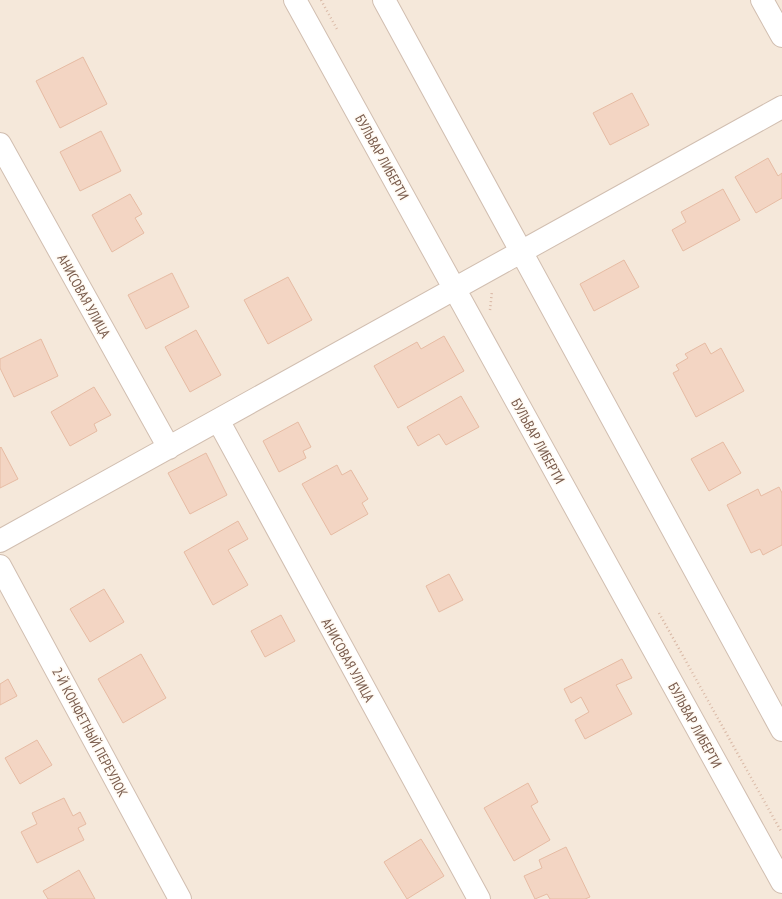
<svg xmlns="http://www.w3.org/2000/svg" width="782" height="899" viewBox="0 0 782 899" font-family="'PT Sans Narrow',sans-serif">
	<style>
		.residential { fill: #f5e8da }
		.building { fill: #f3d5c3; stroke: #e6bba3 }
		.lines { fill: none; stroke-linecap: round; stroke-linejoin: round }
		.minor-casing { stroke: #d1beb0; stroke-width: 24 }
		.path { stroke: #d9b8a5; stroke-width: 2.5; stroke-dasharray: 1 3; stroke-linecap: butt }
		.minor { stroke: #fff; stroke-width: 22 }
		.labels { text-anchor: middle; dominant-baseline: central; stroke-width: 3; stroke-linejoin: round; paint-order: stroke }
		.street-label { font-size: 14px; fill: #7a5c4d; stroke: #fffaf3 }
	</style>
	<rect width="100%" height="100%" fill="#fdf6ec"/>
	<path class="residential" d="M0,0H782V899H0Z"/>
	<path class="building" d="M83,57L107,104L60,128L36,81Z
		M632,93L649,125L610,145L593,113Z
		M101,131L121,171L80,191L60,152Z
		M768,158L778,176L782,173V198L756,213L735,177Z
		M723,189L740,220L683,251L672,230L686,222L681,212Z
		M130,194L142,214L135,218L144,233L112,252L92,215Z
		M624,260L639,287L594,311L580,284Z
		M172,273L189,307L146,329L128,295Z
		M288,277L312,320L268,344L244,300Z
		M196,330L221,375L190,392L165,347Z
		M444,336L464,371L398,408L374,366L417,342L421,349Z
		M41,339L58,376L14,397L0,368V359Z
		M705,343L711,354L721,348L744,391L696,417L673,373L679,370L676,365L688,358L685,354Z
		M94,387L111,415L94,424L97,431L70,446L51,412Z
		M461,396L479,427L446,445L439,434L418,446L407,427Z
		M298,422L311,447L303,451L306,458L279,472L263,441Z
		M723,442L741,473L709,491L691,459Z
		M1,447L18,479L0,488V448Z
		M206,453L227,495L190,514L168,473Z
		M337,465L342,475L351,470L368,499L362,503L368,514L331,535L302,484Z
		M779,487L782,493V545L763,555L760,549L751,553L727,505L758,489L761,496Z
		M238,521L248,539L228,550L248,585L213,605L184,552Z
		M449,574L463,600L439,612L426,586Z
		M104,589L124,622L90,642L70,609Z
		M281,615L295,641L265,657L251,631Z
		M141,654L166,698L123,723L98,679Z
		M622,659L632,678L616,685L632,714L585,739L575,720L589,712L581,697L571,703L564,689Z
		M8,679L17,696L0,705V684Z
		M37,740L52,765L20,784L5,758Z
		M528,783L538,802L531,806L550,840L514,861L484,808Z
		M64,798L73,816L80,812L86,824L78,828L84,840L37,863L21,832L37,824L32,813Z
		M421,839L444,876L407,899L384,862Z
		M566,847L590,897L585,899H550L547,894L535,899L524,876L542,868L539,860Z
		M79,870L95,899H48L43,891Z"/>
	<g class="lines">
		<g class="minor-casing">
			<path id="minor" d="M295,0L782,882
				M384,0L782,730
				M762,0L782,36
				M0,144L169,448
				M218,420L479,899
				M0,541L782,107
				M0,566L180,899"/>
		</g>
		<path class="path" d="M321,0L338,31
			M490,310L492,291
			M659,613L782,833"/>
		<use href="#minor" class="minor"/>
	</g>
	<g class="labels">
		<g class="street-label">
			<text transform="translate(382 157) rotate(61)">БУЛЬВАР ЛИБЕРТИ</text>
			<text transform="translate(84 296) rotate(61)">АНИСОВАЯ УЛИЦА</text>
			<text transform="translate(538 441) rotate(61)">БУЛЬВАР ЛИБЕРТИ</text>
			<text transform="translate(348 660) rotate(61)">АНИСОВАЯ УЛИЦА</text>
			<text transform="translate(695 725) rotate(61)">БУЛЬВАР ЛИБЕРТИ</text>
			<text transform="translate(90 732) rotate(62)">2-Й КОНФЕТНЫЙ ПЕРЕУЛОК</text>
		</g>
	</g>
</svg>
